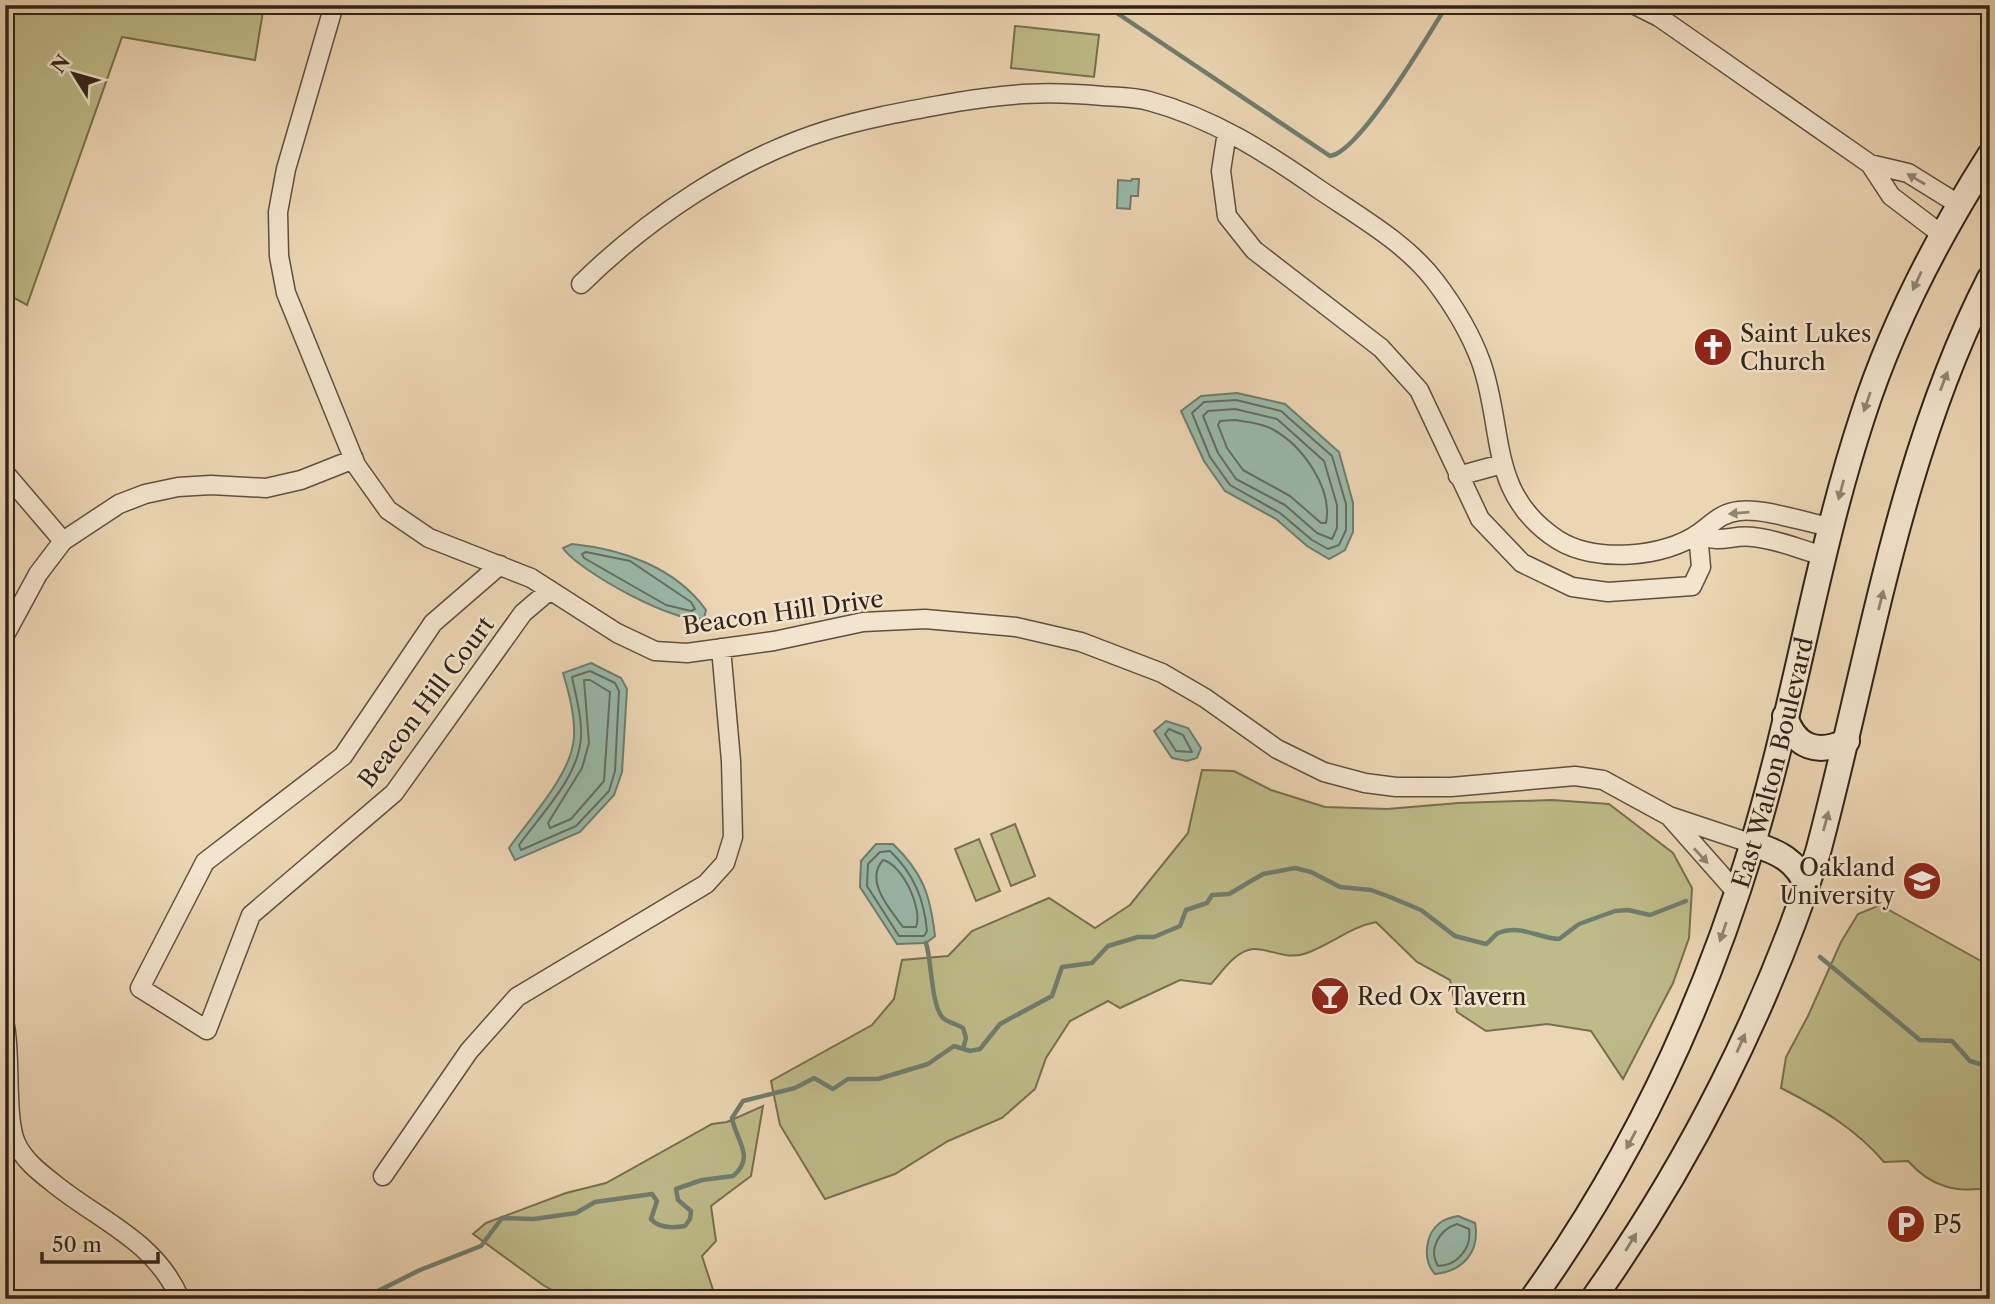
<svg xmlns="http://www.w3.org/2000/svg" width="1995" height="1304" viewBox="0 0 1995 1304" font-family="'Libre Caslon Text',serif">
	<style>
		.green { fill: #bebb88; stroke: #776f52; stroke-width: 2 }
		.water { fill: #99b9a8; stroke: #6f7d70; stroke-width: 2 }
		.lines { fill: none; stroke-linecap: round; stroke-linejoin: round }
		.shore { stroke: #646e62; stroke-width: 2 }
		.stream { stroke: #6f7d70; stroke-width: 4.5 }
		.minor-casing { stroke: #5f5041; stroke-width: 21 }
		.secondary-casing { stroke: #30231b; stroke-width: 28 }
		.minor { stroke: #f3e4cd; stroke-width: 18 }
		.secondary { stroke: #f3e4cd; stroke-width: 24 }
		.oneway { fill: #928474 }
		.labels { text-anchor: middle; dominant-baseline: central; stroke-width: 5; stroke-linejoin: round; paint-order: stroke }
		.poi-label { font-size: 24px; fill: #30231b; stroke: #f3e4cd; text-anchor: start }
		.street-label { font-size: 24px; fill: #30231b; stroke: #f3e4cd }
	</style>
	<rect width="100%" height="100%" fill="#ecd5b2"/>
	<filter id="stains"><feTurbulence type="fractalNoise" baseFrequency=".00286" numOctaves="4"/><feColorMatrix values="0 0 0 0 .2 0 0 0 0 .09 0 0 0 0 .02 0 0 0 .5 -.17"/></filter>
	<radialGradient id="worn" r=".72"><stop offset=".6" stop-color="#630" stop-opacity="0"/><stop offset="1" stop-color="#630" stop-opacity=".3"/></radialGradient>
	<path class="green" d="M5,5H264L255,60L122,37L27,305L5,293Z
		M1015,26L1099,35L1094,77L1011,68Z
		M1202,770L1234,771L1271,790L1325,807L1387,809L1458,803L1552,800L1609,804L1673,853L1692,888L1689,938L1673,983L1623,1079L1591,1031L1547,1024L1486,1031L1457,1012L1450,980L1417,962L1376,922C1350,927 1332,944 1307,953C1286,961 1270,948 1253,949C1235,951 1222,972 1211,984L1180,980L1120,1008L1108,1001L1070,1021L1046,1058L1035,1089L1002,1118L948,1141L895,1174L825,1199L780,1125L771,1081L872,1025L894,999L902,960L948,956L972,931L1049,898L1095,928L1130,905L1188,833Z
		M1015,824L1035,876L1011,886L991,834Z
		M979,839L1000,891L976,901L955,849Z
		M1880,905L1990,966V1187C1957,1194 1931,1187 1908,1161L1884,1162C1855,1128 1820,1108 1781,1088L1786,1057L1808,1016L1841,942L1858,914Z
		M763,1106L751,1176L711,1206L716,1241L702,1256L716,1299H568L543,1285L473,1234L486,1223L566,1193L606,1183L712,1124L727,1122Z"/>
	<path class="water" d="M1132,179H1139L1138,196H1131L1130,209L1117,208L1118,180L1131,181Z
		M1237,393L1285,404L1339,452L1353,503V532L1345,550L1329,559L1307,546L1276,519L1225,491L1204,461L1181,411L1201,396Z
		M572,544C622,549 675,567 706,610L704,618C679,627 577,570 563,548Z
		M591,663L621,678L627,689L622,772L614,795L580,832L515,860L509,848C530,818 572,774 574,737C575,715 569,693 563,673Z
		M1166,721L1188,728L1201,748L1197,758L1187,761L1172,758L1154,731Z
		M876,844H893C923,873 930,894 935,936L926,943L897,944L860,887L861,861Z
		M1458,1216L1475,1223C1480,1251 1464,1271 1435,1274C1422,1260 1425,1233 1441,1222C1445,1219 1453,1217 1458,1216Z"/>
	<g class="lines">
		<path class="shore" d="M1236,400L1281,411L1332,456L1346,504V530L1339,545L1328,549L1312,540L1280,513L1230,485L1210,457L1192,413L1204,402Z
			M1235,409L1277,419L1324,461L1337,505V528L1332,539L1317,533L1285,505L1236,479L1218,453L1203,416L1208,411Z
			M1235,420C1246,422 1262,423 1272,429C1302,445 1333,488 1326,523H1321L1290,496L1243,470L1227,448L1218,425L1220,421Z
			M586,552L630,561L691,602L695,609L691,611L666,605L584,558L582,554Z
			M590,671L615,683L619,691L615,771L609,791L576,826L521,850L519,845C541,814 579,777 581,737C582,717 576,697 572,677Z
			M584,680H590L610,692L604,781L571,819L550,828L548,823L582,768L589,743Z
			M1169,729L1183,735L1192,752L1176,751L1165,734Z
			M880,852L890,851C914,874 924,899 927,931L924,936H899L867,886L868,864Z
			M883,860C903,865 923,909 916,927H903C890,909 864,881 883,860Z
			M1457,1224L1469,1229C1472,1248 1457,1266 1438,1266C1428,1249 1439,1230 1457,1224Z"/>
		<path class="stream" d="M1105,5L1330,156C1359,153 1429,34 1447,5
			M926,943C932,962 931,1006 943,1018C949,1023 957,1024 963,1028L966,1038L963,1049
			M1820,957L1920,1040L1952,1041L1970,1061L1990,1067
			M362,1299L420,1270L481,1246L502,1218L534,1219L576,1213L595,1202L652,1194L657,1201L651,1219C658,1228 673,1228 685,1226L690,1219L691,1211L678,1200L676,1189L702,1180L733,1176C756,1157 736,1141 732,1118L743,1101L795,1088L814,1078L833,1089L848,1079H878L928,1064L954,1046L970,1051L980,1049L1000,1024L1052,996L1062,967L1092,963L1108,946L1138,937H1154L1180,926L1186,910L1207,903L1212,895L1229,894L1263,874L1295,868L1311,872L1340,887L1371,890L1390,897L1421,910L1455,936L1486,944C1491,941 1493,936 1498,933C1520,924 1538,938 1559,939L1579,924L1615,911L1628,910L1650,915L1686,901"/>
		<g class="minor-casing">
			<path id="minor" d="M334,5L286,169L278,212L279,256L286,293L356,465L388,510L429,538L531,578L617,633L655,651L687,653L774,641L863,622L925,619L1016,627L1081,642L1162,673L1205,698L1277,749L1324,772L1365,783L1396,787H1451L1575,776L1603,780L1669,816L1753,844
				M1635,5L1659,17L1870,164L1908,173L1958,204
				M1227,132L1221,171L1227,216L1254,250L1381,348L1419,390L1480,519L1522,563L1572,587L1608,592L1692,586L1701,567L1698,534
				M1870,164L1891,196L1941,234
				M581,284C648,218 737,158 828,130C870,117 914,110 957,102C1011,93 1048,91 1103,96C1118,97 1135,97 1149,101C1213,118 1267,153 1320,190C1360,217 1406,243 1435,281C1454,306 1470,332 1481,362C1505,430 1487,494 1558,540C1595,563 1664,558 1699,533C1713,523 1721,513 1739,511C1763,508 1805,522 1830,527
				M5,473L63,541
				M1458,476L1502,464
				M1698,534C1722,545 1731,534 1753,537C1777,539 1801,550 1824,556
				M500,565L433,623L343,756L205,862L140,988L207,1030L251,915L394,793L523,613L550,590
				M5,635L38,574L63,541L119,504L145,494L178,487L211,485L266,488L301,480L354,459
				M1669,816L1737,893
				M5,1026C11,1056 5,1119 16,1143C24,1160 38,1171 52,1182C98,1220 156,1241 180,1299
				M383,1176L469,1051L517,997L706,884L725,863L733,837L731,761L721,648"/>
		</g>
		<g class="secondary-casing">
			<g id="secondary">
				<path d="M1785,716C1795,748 1818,755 1847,741"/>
				<path d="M1753,844C1778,852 1796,860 1807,886"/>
				<path id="s1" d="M1532,1299C1631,1161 1703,1008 1752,846C1795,705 1816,558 1862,418C1892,324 1937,238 1990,155"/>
				<path d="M1593,1299C1689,1164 1767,1010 1818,852C1869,661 1899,455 1990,278"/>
			</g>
		</g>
		<use href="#minor" class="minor"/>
		<use href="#secondary" class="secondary"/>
	</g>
	<defs><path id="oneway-solid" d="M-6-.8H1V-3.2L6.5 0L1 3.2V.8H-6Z" transform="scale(1.75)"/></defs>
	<g class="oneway">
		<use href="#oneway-solid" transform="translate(1916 179) rotate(-150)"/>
		<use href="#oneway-solid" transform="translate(1917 281) rotate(115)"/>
		<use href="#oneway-solid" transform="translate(1944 381) rotate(-69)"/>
		<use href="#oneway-solid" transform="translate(1867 402) rotate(109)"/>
		<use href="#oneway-solid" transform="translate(1841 490) rotate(105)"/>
		<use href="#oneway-solid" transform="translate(1739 513) rotate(175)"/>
		<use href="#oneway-solid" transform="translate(1881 600) rotate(-76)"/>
		<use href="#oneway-solid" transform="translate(1826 821) rotate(-75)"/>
		<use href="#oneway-solid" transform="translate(1701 856) rotate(47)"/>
		<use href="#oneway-solid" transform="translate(1723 932) rotate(109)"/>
		<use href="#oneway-solid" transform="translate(1741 1043) rotate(-66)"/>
		<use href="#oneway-solid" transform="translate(1631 1140) rotate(118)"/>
		<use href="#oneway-solid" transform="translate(1631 1242) rotate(-58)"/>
	</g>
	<defs>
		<g id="church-disc" transform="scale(2.0125)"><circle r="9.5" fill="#8f2418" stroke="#f3e4cd"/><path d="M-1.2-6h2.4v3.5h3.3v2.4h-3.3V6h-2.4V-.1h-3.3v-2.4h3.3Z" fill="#fff"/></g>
		<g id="university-disc" transform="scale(2.0125)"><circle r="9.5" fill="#8f2418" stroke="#f3e4cd"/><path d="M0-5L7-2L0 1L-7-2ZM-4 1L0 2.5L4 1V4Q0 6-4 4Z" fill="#fff"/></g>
		<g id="bar-disc" transform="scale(2.0125)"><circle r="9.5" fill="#8f2418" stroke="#f3e4cd"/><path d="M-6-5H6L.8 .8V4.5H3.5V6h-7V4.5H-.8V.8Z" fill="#fff"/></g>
		<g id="parking-disc" transform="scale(2.0125)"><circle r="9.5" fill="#8f2418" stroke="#f3e4cd"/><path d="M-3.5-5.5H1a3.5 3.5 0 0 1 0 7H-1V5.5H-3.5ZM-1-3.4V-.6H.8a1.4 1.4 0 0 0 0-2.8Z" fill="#fff"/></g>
	</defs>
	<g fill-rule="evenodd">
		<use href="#church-disc" x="1713" y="347"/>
		<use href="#university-disc" x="1922" y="881"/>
		<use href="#bar-disc" x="1330" y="996"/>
		<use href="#parking-disc" x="1906" y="1224"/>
	</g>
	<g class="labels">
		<g class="poi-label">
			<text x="1740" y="333">Saint Lukes<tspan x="1740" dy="28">Church</tspan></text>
			<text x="1895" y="867" text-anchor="end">Oakland<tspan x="1895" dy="28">University</tspan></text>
			<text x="1357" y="996">Red Ox Tavern</text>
			<text x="1933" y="1224">P5</text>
		</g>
		<g class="street-label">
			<text transform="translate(783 612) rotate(-8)">Beacon Hill Drive</text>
			<text transform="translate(426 702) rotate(-53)">Beacon Hill Court</text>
			<text stroke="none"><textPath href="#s1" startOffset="592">East Walton Boulevard</textPath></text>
		</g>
	</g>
	<rect width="1995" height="1304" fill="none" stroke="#ecd5b2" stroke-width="28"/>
	<rect x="7" y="7" width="1981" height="1290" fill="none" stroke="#30231b" stroke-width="3.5"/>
	<rect x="14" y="14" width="1967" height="1276" fill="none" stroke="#30231b" stroke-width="2"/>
	<g transform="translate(74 74) rotate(307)" stroke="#f3e4cd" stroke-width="5" paint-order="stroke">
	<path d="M0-5L12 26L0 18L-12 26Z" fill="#30231b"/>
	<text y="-10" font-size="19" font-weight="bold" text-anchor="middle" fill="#30231b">N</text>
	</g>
	<path d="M42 1252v10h116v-10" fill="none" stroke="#30231b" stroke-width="3.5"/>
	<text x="52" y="1252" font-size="21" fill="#30231b" stroke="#f3e4cd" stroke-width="5" paint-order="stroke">50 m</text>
	<rect width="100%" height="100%" filter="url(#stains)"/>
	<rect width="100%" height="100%" fill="url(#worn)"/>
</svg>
